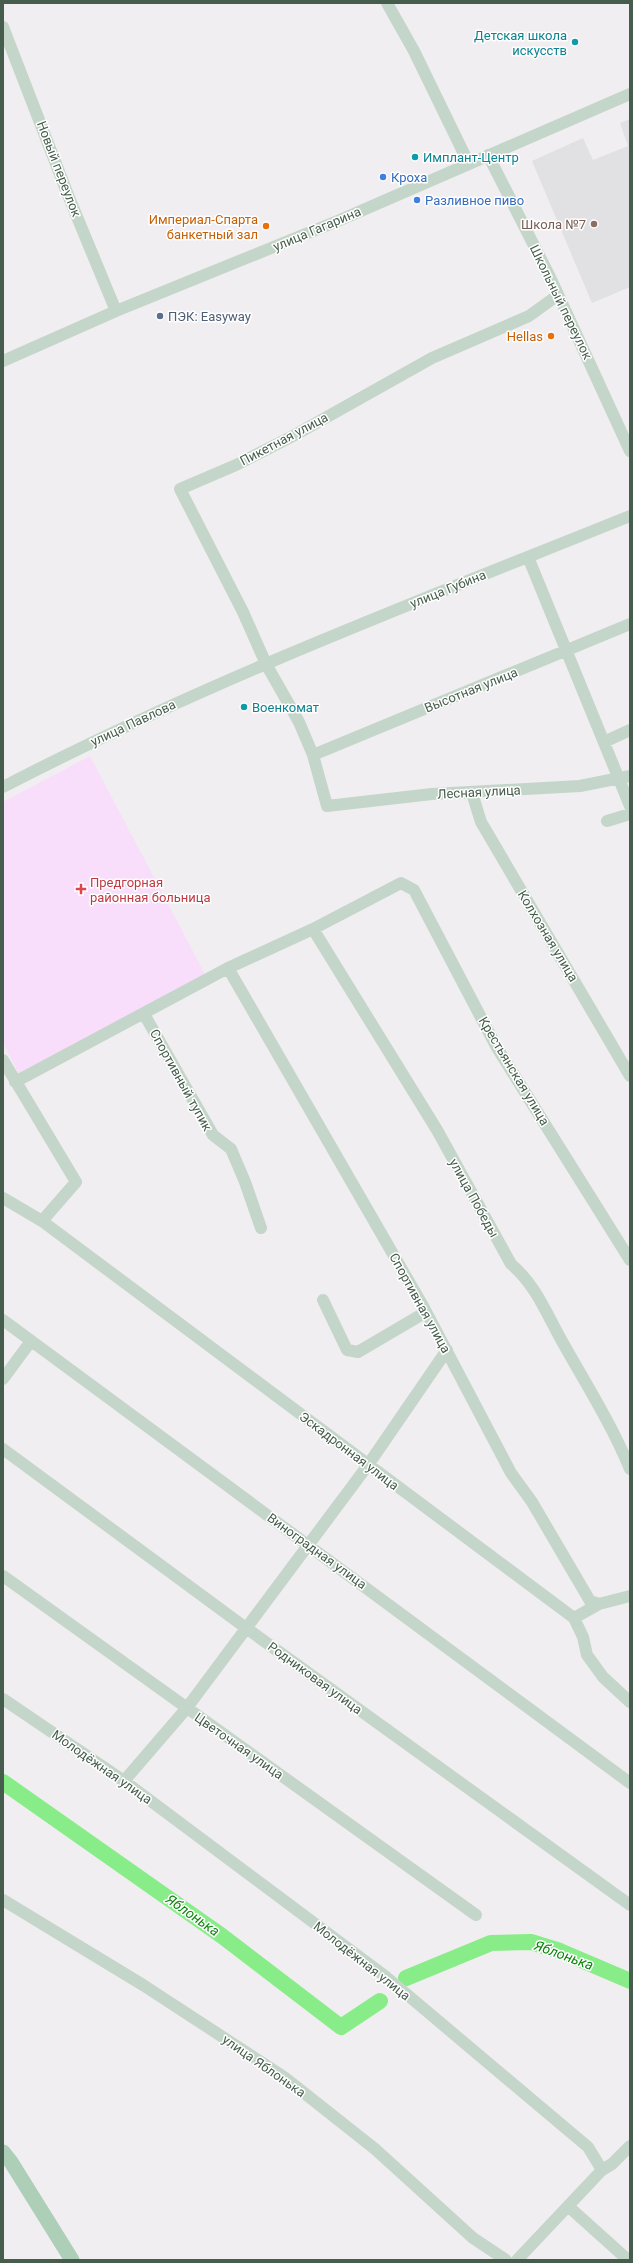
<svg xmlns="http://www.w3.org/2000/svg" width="633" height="2263" viewBox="0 0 633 2263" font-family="Roboto,sans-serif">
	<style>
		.education { fill: #e1e0e2 }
		.medical { fill: #f8defb }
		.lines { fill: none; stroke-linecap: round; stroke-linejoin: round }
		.river { stroke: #88ed89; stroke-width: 16 }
		.minor { stroke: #c4d6c9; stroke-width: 12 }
		.major { stroke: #adceb7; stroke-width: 15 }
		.culture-dot { fill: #0f9aa8; stroke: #fff; stroke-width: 1.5 }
		.shop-dot { fill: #3f7fe0; stroke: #fff; stroke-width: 1.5 }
		.education-dot { fill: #8d6e63; stroke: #fff; stroke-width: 1.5 }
		.food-dot { fill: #e8710a; stroke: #fff; stroke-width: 1.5 }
		.service-dot { fill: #5c6f8a; stroke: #fff; stroke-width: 1.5 }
		.health-dot { fill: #e0444e; stroke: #fff; stroke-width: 1.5 }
		.labels { text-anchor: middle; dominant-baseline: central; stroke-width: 3; stroke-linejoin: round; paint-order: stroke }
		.culture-label { font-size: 13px; fill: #0d838f; stroke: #fff; text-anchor: start }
		.street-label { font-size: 13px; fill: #465c4c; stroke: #fff }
		.shop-label { font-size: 13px; fill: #366cbe; stroke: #fff; text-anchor: start }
		.food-label { font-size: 13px; fill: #c56008; stroke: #fff; text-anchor: end }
		.education-label { font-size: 13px; fill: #785e54; stroke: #fff; text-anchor: end }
		.service-label { font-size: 13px; fill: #4e5e75; stroke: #fff; text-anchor: start }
		.health-label { font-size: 13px; fill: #be3a42; stroke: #fff; text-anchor: start }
		.water-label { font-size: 14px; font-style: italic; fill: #0c840d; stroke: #fff }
	</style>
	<rect width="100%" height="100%" fill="#f0eef1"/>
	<path class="education" d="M630,119V287L592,303L532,161L583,138L593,160L628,146L620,123Z"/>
	<path class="medical" d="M90,756L206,976L19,1074L3,1043V802Z"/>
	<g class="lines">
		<path class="river" d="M3,1782L222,1936L341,2027L380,2001
			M406,1978L491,1943L531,1942L560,1951L630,1981"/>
		<path class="minor" d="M387,3L414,51L469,164
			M3,27L68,195L116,311
			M488,155L550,277L630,451
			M558,295L529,316L432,358L293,436L236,465L180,489L243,612L266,664L299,722L313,755L327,806L432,794L580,786L630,776
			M3,361L116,311L340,220L630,94
			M528,557L630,806
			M604,742L630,730
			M313,755L630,624
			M3,787C205,682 419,601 630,516
			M472,793L481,822L630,1076
			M607,821L630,814
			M313,929L437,1130L511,1264C536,1285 547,1315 563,1343C586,1384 612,1425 630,1469
			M228,968L423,1306L511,1473L532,1502L590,1601L599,1604L630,1596
			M144,1014L213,1135L231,1149L245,1182L261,1228
			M3,1060L76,1182L42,1221L574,1618L583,1637L587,1655L603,1677L630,1702
			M15,1082L228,968L313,929L401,883L414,890L496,1046L630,1260
			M3,1198L42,1221
			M323,1300L347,1350L358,1352L426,1312
			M3,1320L630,1783
			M3,1379L31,1341
			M3,1449L246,1628L630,1905
			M3,1576L476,1915
			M574,1618L599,1604
			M3,1699L124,1781L385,1976L588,2147L602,2170L517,2260
			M124,1781L186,1709L368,1465L447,1350
			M3,1900L143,1985L284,2077L375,2149L473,2238L506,2260
			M602,2170L612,2164L630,2146
			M569,2207L628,2260"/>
		<path class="major" d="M3,2152L11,2162L72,2260"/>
	</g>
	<g class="culture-dot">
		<circle cx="575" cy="42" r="4"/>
		<circle cx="415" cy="157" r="4"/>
		<circle cx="244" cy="707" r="4"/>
	</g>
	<g class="shop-dot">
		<circle cx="383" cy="177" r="4"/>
		<circle cx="417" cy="200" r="4"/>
	</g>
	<circle class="education-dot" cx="594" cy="224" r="4"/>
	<g class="food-dot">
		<circle cx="266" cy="226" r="4"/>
		<circle cx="551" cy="336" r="4"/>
	</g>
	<circle class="service-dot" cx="160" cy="316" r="4"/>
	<path class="health-dot" d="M79 883h4v4h4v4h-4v4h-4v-4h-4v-4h4z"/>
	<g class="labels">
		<g class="culture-label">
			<text x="567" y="35" text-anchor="end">Детская школа<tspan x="567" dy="15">искусств</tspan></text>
			<text x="423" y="157">Имплант-Центр</text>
			<text x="252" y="707">Военкомат</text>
		</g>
		<g class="street-label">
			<text transform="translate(59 169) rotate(69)">Новый переулок</text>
			<text transform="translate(317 229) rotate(-23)">улица Гагарина</text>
			<text transform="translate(561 302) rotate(64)">Школьный переулок</text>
			<text transform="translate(284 439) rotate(-28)">Пикетная улица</text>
			<text transform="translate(448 589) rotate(-22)">улица Губина</text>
			<text transform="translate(471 690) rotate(-22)">Высотная улица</text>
			<text transform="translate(133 723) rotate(-25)">улица Павлова</text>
			<text transform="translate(479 792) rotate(-3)">Лесная улица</text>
			<text transform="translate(548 936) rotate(59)">Колхозная улица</text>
			<text transform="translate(514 1071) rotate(59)">Крестьянская улица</text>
			<text transform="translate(181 1080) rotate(61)">Спортивный тупик</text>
			<text transform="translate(474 1198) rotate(61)">улица Победы</text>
			<text transform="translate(420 1303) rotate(61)">Спортивная улица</text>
			<text transform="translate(349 1451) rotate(37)">Эскадронная улица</text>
			<text transform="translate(317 1551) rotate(36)">Виноградная улица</text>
			<text transform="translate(315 1678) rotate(36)">Родниковая улица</text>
			<text transform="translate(239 1746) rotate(35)">Цветочная улица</text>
			<text transform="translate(102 1767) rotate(35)">Молодёжная улица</text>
			<text transform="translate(362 1961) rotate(38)">Молодёжная улица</text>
			<text transform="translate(264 2066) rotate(35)">улица Яблонька</text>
		</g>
		<g class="shop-label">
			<text x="391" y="177">Кроха</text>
			<text x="425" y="200">Разливное пиво</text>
		</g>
		<g class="food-label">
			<text x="258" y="219">Империал-Спарта<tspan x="258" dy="15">банкетный зал</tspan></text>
			<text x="543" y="336">Hellas</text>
		</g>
		<g class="education-label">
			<text x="586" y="224">Школа №7</text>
		</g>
		<g class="service-label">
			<text x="168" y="316">ПЭК: Easyway</text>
		</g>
		<g class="health-label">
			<text x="90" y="882">Предгорная<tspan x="90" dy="15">районная больница</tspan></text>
		</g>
		<g class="water-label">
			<text transform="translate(193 1915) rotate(35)">Яблонька</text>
			<text transform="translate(564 1955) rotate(20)">Яблонька</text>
		</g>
	</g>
	<rect width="633" height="2263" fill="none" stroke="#465c4c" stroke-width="8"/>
</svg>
